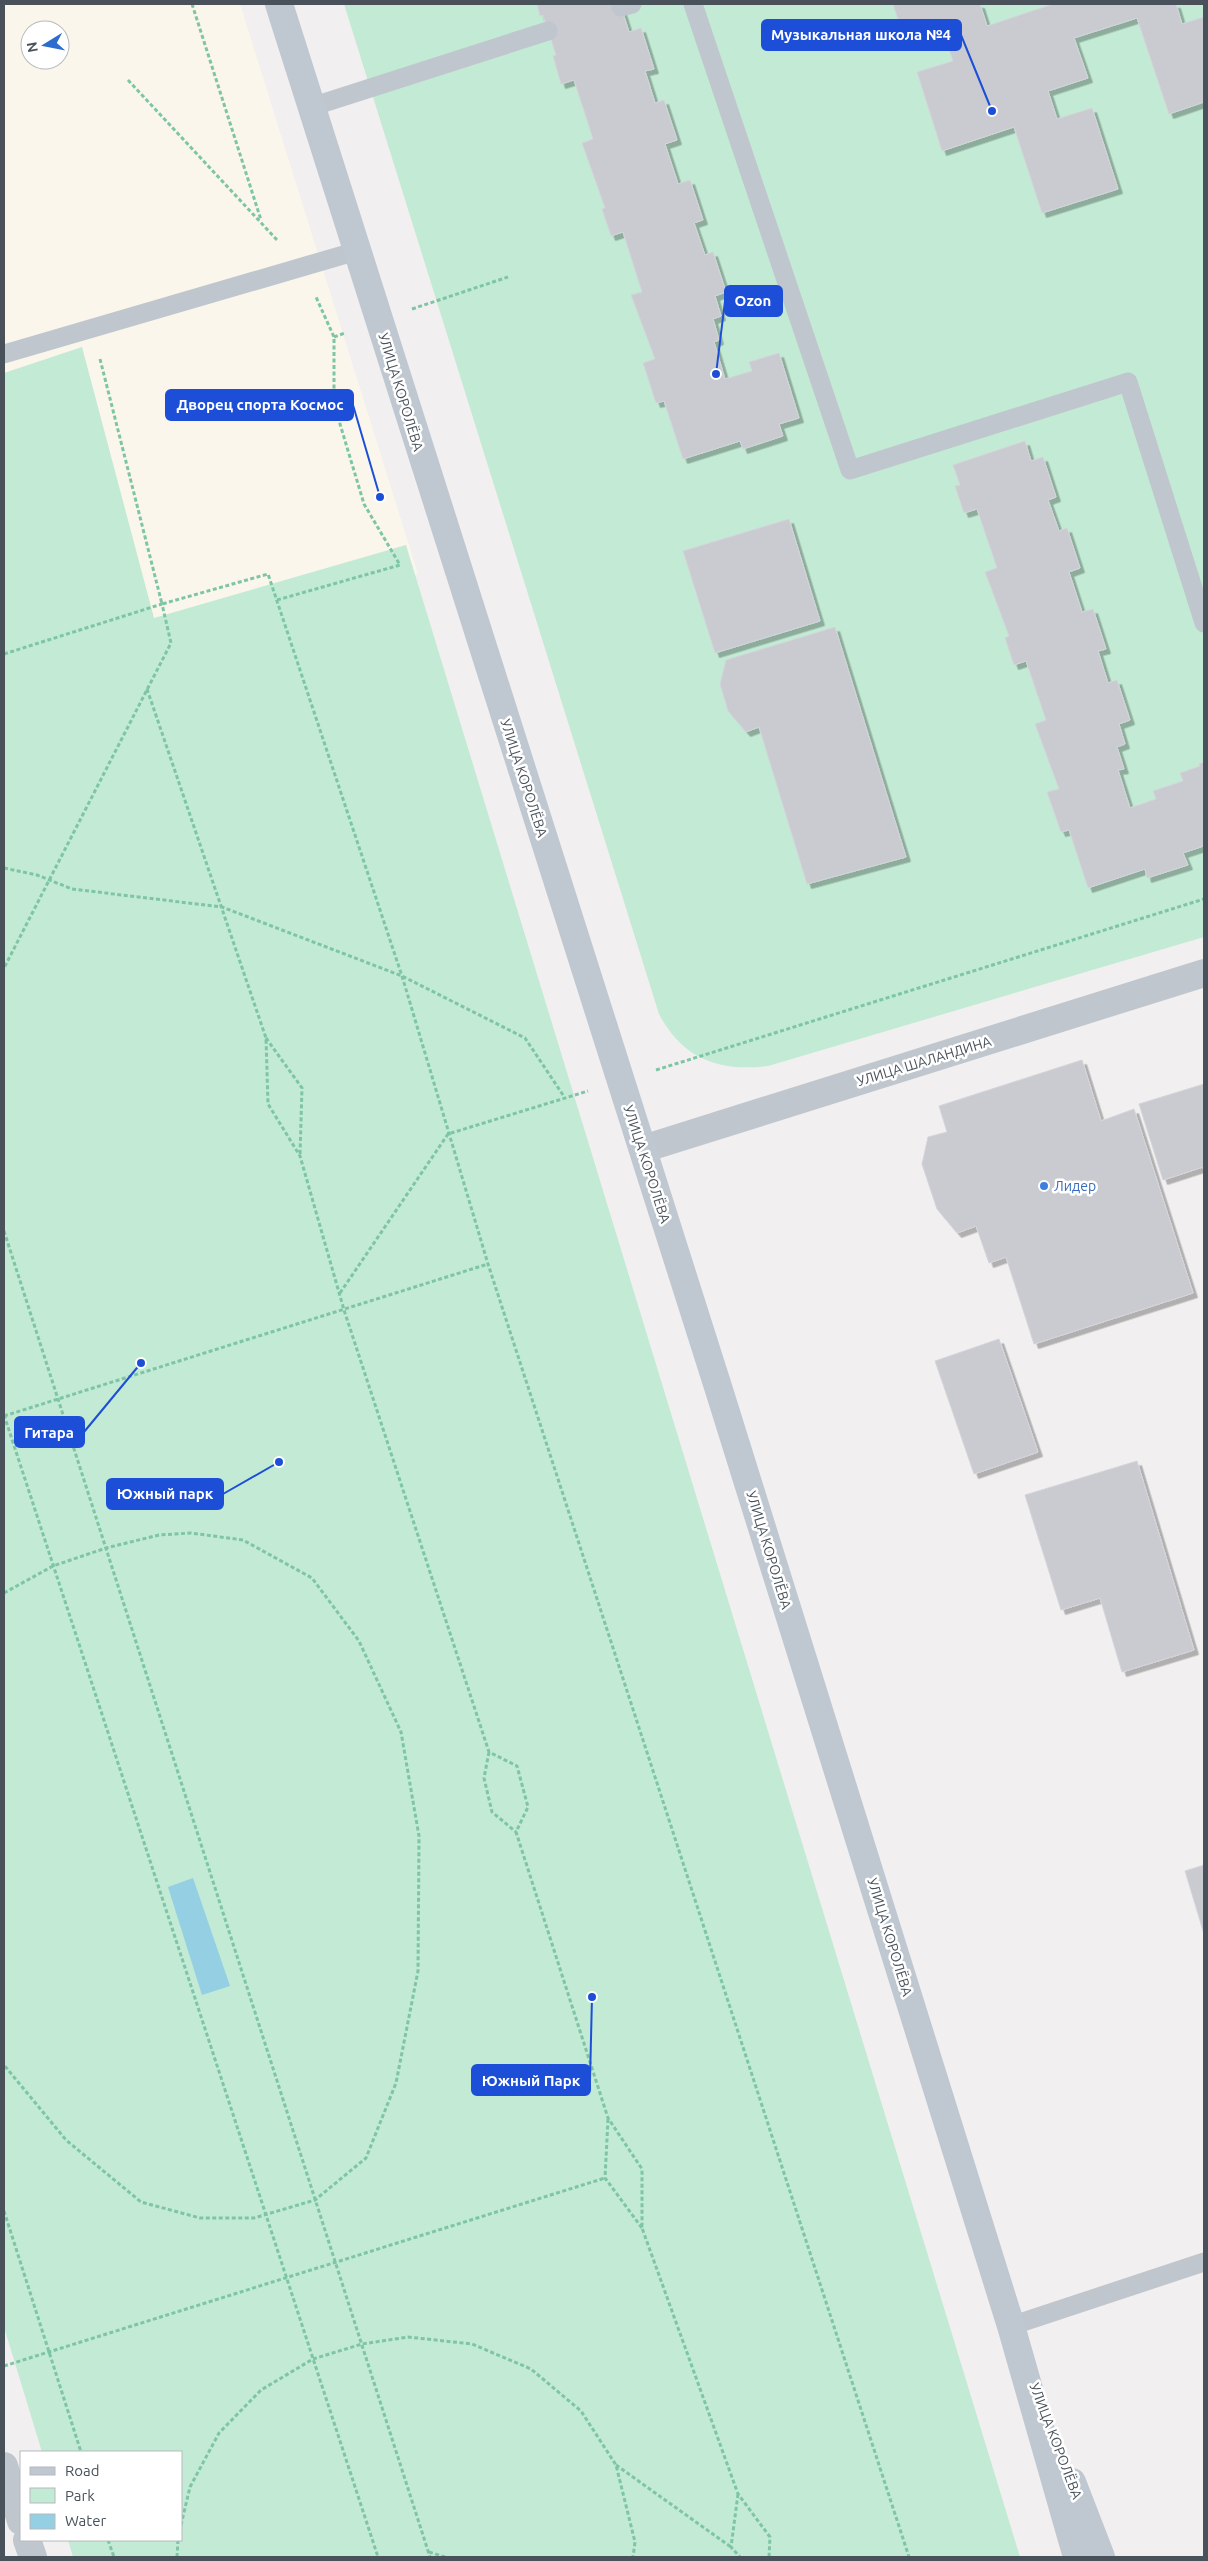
<svg xmlns="http://www.w3.org/2000/svg" width="1208" height="2561" viewBox="0 0 1208 2561" font-family="Ubuntu,sans-serif">
	<style>
		.commercial { fill: #faf6eb; fill-rule: evenodd }
		.green { fill: #c2ead4 }
		.water { fill: #94cfe3 }
		.building { fill: #cacbd1; stroke: #d4d5da; filter: url(#shadow) }
		.lines { fill: none; stroke-linecap: round; stroke-linejoin: round }
		.path { stroke: #7ec5a5; stroke-width: 3; stroke-dasharray: 4 2.5; stroke-linecap: butt }
		.lane { stroke: #bfc6cd; stroke-width: 19 }
		.street { stroke: #bfc6cd; stroke-width: 28 }
		.secondary { stroke: #bfc7d1; stroke-width: 28 }
		.shop-dot { fill: #3f7fe0; stroke: #fff; stroke-width: 2 }
		.labels { text-anchor: middle; dominant-baseline: central; stroke-width: 5; stroke-linejoin: round; paint-order: stroke }
		.street-label { font-size: 14px; fill: #49525b; stroke: #fff }
		.shop-label { font-size: 14px; fill: #366cbe; stroke: #fff; text-anchor: start }
		.leader { fill: none; stroke: #1d4ed8; stroke-width: 2 }
		.callout-dot { fill: #1d4ed8; stroke: #fff; stroke-width: 2 }
		.callout { fill: #1d4ed8; stroke: #1d4ed8; stroke-width: 2 }
		.callout-label { font-size: 15px; text-anchor: middle; font-weight: bold; fill: #fff }
	</style>
	<defs>
		<filter id="shadow"><feDropShadow dx="4.5" dy="4.5" stdDeviation="0" flood-color="#0004"/></filter>
	</defs>
	<rect width="100%" height="100%" fill="#f1efef"/>
	<path class="commercial" d="M4,4H240L418,574L4,687ZM30,30H60V60H30Z"/>
	<path class="green" d="M344,4H1204V937L768,1066C719,1072 683,1059 659,1014Z
		M82,347L154,618L406,545L1020,2557H73L68,2540H181V2452H42L4,2327V373Z"/>
	<path class="water" d="M193,1878L230,1986L202,1995L168,1887Z"/>
	<path class="building" d="M537,4H620L629,32L641,28L654,69L645,71L655,103L664,100L677,140L665,144L678,184L690,180L703,220L694,223L705,255L713,252L726,292L715,296L721,316L713,319L719,340L714,342L725,379L752,371L749,362L779,353L799,418L779,424L783,436L743,449L740,441L683,459L664,401L656,403L643,363L655,359L631,295L642,292L623,232L611,236L602,209L605,208L582,143L593,139L574,80L561,84L553,56L556,55L543,15L540,16Z
		M893,4H980L987,26L1053,4H1176L1182,24L1204,17V102L1169,114L1137,18L1074,38L1088,78L1048,91L1057,119L1092,108L1118,189L1042,213L1014,127L942,151L917,72L953,61L942,29L905,41Z
		M1025,441L1031,461L1043,457L1056,497L1048,500L1059,531L1067,528L1080,568L1069,572L1082,612L1093,609L1106,649L1098,651L1108,683L1117,680L1130,720L1119,724L1125,744L1117,747L1124,769L1118,770L1130,808L1156,799L1153,791L1183,781L1180,773L1200,766L1199,764L1204,762V846L1183,853L1188,865L1147,878L1145,869L1088,888L1069,830L1061,832L1047,792L1059,789L1035,724L1046,720L1026,661L1014,665L1005,638L1009,636L985,572L997,568L977,509L964,513L955,486L960,485L953,465Z
		M789,519L820,621L715,653L683,551Z
		M835,627L906,857L807,884L759,727L746,732L728,711L720,684L726,660Z
		M1082,1060L1101,1121L1134,1109L1193,1293L1034,1344L1006,1257L989,1263L976,1226L957,1233L937,1209L922,1164L928,1137L947,1132L939,1106Z
		M1204,1084V1172L1203,1167L1163,1180L1139,1104Z
		M999,1339L1038,1452L974,1474L935,1361Z
		M1137,1461L1194,1650L1122,1672L1100,1598L1061,1610L1025,1495Z
		M1204,1865V1934L1185,1871Z"/>
	<g class="lines">
		<path class="path" d="M192,4L261,220
			M128,80L278,241
			M412,309L508,277
			M334,337L345,333
			M100,359L162,604L268,574L402,976L488,1264L909,2557
			M277,600L400,565L364,504L334,404V337L316,297
			M4,654L162,604L171,643L4,968
			M147,689L266,1038L268,1104L300,1156L344,1310L489,1752L517,1766L528,1807L516,1832L608,2118L642,2169V2228L738,2494L770,2537L769,2557
			M4,868L37,875L72,889L222,907L402,976L525,1038L565,1098
			M266,1038L302,1088L300,1155
			M656,1070L1204,899
			M4,1231L430,2557
			M340,1293L448,1134L588,1091
			M4,1415L378,2557
			M4,1416L488,1264
			M4,1593L53,1566L106,1548L159,1535L191,1533L243,1540L312,1578L359,1641L401,1732L419,1836L418,1971L396,2083L366,2158L315,2200L254,2218H200L141,2202L66,2140L4,2065
			M489,1752L484,1778L492,1812L516,1832
			M608,2119L605,2178L642,2228
			M4,2211L81,2452
			M4,2366L605,2178
			M616,2465L731,2547
			M738,2494L731,2547L740,2557
			M181,2525L190,2487L219,2433L261,2390L313,2359L362,2344L408,2337L472,2344L531,2369L581,2411L616,2465L635,2542L633,2557
			M108,2540L114,2557
			M429,2552L445,2557
			M177,2557L178,2540"/>
		<path class="lane" d="M693,4L850,470L1128,382L1204,623
			M621,7L632,4
			M311,107L548,31
			M4,354L357,251
			M1011,2326L1204,2262"/>
		<path class="street" d="M643,1149L1204,973
			M4,2466L21,2521
			M27,2540L33,2557"/>
		<path class="secondary" d="M279,4L719,1390L1011,2326L1077,2557
			M1072,2482L1101,2557"/>
	</g>
	<circle class="shop-dot" cx="1044" cy="1186" r="5"/>
	<g class="labels">
		<g class="street-label">
			<text transform="translate(401 392) rotate(73)">УЛИЦА КОРОЛЁВА</text>
			<text transform="translate(524 778) rotate(72)">УЛИЦА КОРОЛЁВА</text>
			<text transform="translate(924 1061) rotate(-17)">УЛИЦА ШАЛАНДИНА</text>
			<text transform="translate(647 1164) rotate(72)">УЛИЦА КОРОЛЁВА</text>
			<text transform="translate(769 1550) rotate(73)">УЛИЦА КОРОЛЁВА</text>
			<text transform="translate(890 1937) rotate(73)">УЛИЦА КОРОЛЁВА</text>
			<text transform="translate(1056 2441) rotate(69)">УЛИЦА КОРОЛЁВА</text>
		</g>
		<g class="shop-label">
			<text x="1054" y="1186">Лидер</text>
		</g>
	</g>
	<path class="leader" d="M992 111L961 35M716 374L725 301M380 497L353 405M141 1363L84 1432M279 1462L223 1494M592 1997L590 2080"/>
	<g class="callout-dot">
		<circle cx="992" cy="111" r="5"/>
		<circle cx="716" cy="374" r="5"/>
		<circle cx="380" cy="497" r="5"/>
		<circle cx="141" cy="1363" r="5"/>
		<circle cx="279" cy="1462" r="5"/>
		<circle cx="592" cy="1997" r="5"/>
	</g>
	<g class="callout">
		<rect x="762" y="20" width="199" height="30" rx="5"/>
		<rect x="725" y="286" width="57" height="30" rx="5"/>
		<rect x="166" y="390" width="187" height="30" rx="5"/>
		<rect x="15" y="1417" width="69" height="30" rx="5"/>
		<rect x="107" y="1479" width="116" height="30" rx="5"/>
		<rect x="472" y="2065" width="118" height="30" rx="5"/>
	</g>
	<g class="callout-label">
		<text x="861" y="40">Музыкальная школа №4</text>
		<text x="753" y="306">Ozon</text>
		<text x="260" y="410">Дворец спорта Космос</text>
		<text x="49" y="1438">Гитара</text>
		<text x="165" y="1499">Южный парк</text>
		<text x="531" y="2086">Южный Парк</text>
	</g>
	<rect width="1208" height="2561" fill="none" stroke="#49525b" stroke-width="10"/>
	<rect x="20" y="2451" width="162" height="90" fill="#ffffff" stroke="#b6babd"/>
	<rect x="30" y="2467" width="25" height="8" fill="#bfc7d1" stroke="#b6babd"/>
	<text x="65" y="2476" font-size="15" fill="#49525b">Road</text>
	<rect x="30" y="2488" width="25" height="15" fill="#c2ead4" stroke="#b6babd"/>
	<text x="65" y="2501" font-size="15" fill="#49525b">Park</text>
	<rect x="30" y="2514" width="25" height="15" fill="#94cfe3" stroke="#b6babd"/>
	<text x="65" y="2526" font-size="15" fill="#49525b">Water</text>
	<g transform="translate(45 45) rotate(260)"><circle r="24" fill="#ffffff" stroke="#b6babd"/>
	<path d="M0-4L9 19L0 12L-9 19Z" fill="#2c6ccf"/>
	<text y="-8" font-size="14" font-weight="bold" text-anchor="middle" fill="#49525b">N</text>
	</g>
</svg>
